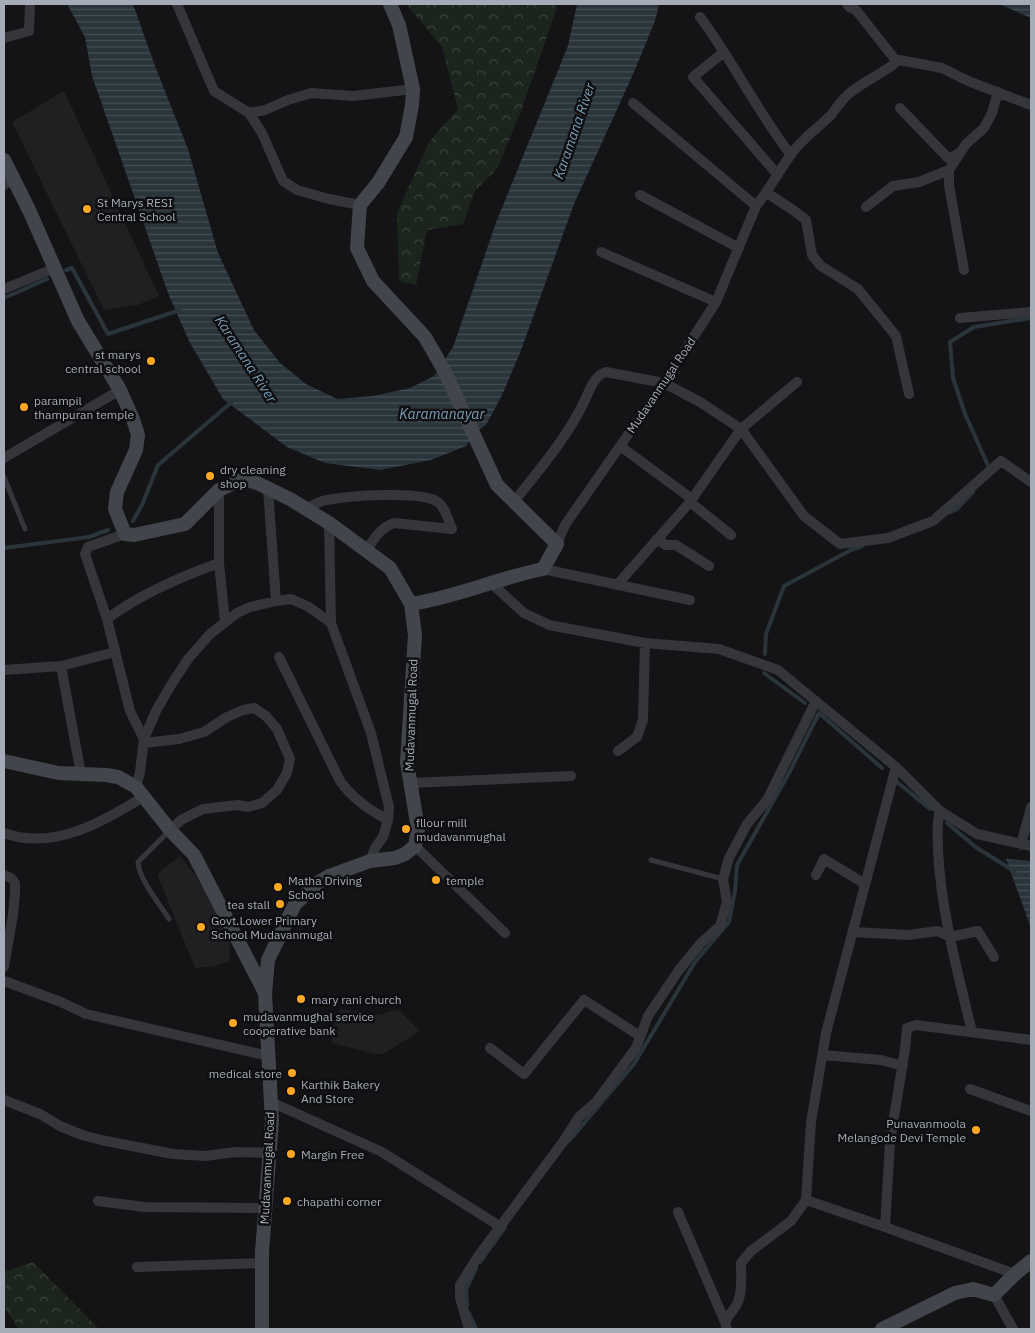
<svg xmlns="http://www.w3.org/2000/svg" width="1035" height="1333" viewBox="0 0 1035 1333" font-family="'IBM Plex Sans',sans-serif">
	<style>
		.built { fill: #202023 }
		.forest { fill: url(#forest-crowns) }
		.water { fill: url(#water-rules) }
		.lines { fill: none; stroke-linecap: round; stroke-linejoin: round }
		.stream { stroke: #29343b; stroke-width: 4 }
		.lane { stroke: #35363c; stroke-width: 5 }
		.street { stroke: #35363c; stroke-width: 10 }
		.secondary { stroke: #43454c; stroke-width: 14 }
		.poi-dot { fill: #ffa823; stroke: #0f0f11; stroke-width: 2 }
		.labels { text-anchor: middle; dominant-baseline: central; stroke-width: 5; stroke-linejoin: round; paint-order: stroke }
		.poi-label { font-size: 12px; fill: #a5acb8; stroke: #0f0f11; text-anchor: start }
		.street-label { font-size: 12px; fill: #a5acb8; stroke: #0f0f11 }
		.water-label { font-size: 14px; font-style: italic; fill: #799db6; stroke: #0f0f11 }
	</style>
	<defs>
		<pattern id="forest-crowns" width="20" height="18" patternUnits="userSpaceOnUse" patternTransform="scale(1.25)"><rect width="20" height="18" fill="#1c251d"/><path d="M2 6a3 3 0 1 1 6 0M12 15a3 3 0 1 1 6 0" fill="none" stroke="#3a423c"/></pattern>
		<pattern id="water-rules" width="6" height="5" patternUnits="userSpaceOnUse" patternTransform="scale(1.25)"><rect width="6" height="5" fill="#29343b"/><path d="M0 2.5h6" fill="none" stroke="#454f55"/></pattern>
	</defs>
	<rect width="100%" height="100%" fill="#141416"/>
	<path class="built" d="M64,91L159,296L138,305L104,310L12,122Z
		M180,856L195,875L216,910L230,943L229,962L214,966L195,968L157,874Z
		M340,1009L380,1015L398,1009L420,1031L383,1054H375L332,1043L331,1033Z"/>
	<path class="forest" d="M406,4H558L523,106L497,169L475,191L463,224L427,230L416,285L399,281L397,213L429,142L458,109L442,47Z
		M33,1262L99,1329H19L5,1308L4,1272Z"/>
	<path class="water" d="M67,4H133L155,66L188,149L218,253L254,330L280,363L306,384L337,399L373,396L410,388L434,376L453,347L497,220L568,46L577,4H659L655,21L634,72L574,204L520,353L502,395L486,425L478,430L466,446L431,460L380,470L325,463L287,447L223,399L189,341L168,293L92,76L85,37Z
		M999,4H1031V18Z
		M1006,859L1031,861V925H1030Z"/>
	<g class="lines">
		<path class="stream" d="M66,270L72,268L108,334L180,310
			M4,298L47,279
			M990,470L965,414L953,378L950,342L974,327L1031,318
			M948,513L957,509L973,492
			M133,521L142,505L158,465L233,401
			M4,548L89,537L108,530
			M765,654L766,634L784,586L851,550L862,546
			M764,673L805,703
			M897,782L930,809
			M947,823L977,848L1014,871
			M569,1141L634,1064L695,962L729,922L735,891L737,865L788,775L819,713L882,768
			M480,1262L505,1227
			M467,1306L466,1290L476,1268
			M469,1313L476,1329"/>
		<path class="lane" d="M4,477L25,529
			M651,860L723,879
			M169,919C160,904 139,880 138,862L169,831"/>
		<path class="street" d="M177,4L214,91L249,113L262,133L283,181L297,190L329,199L360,205
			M847,4L849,7L856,10L897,62
			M700,17C733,61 757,111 791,155
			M4,38L29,31L30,4
			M724,52L693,77L778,175
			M633,103L756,206
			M900,108L948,158H951L959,153
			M249,113L265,110L288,100L311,93L353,96L413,89
			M4,185L13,179
			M767,193L793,210L806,220L812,255L821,266L858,289L896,336L909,394
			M640,195L739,248
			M866,207L893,186L919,182L949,170
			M601,252L716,302
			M964,270L949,185V170L966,144L984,128L992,113L998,92
			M4,289L55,268
			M960,318L1031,312
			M620,446L692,499
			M4,458L120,390
			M268,489L276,601
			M219,490V563L225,622
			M514,502C538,471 567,438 584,402C589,392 594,375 606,372L664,383L700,402L741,429L804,516L840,544L888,538L933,521L1001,461L1031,482
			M690,502L731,535
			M305,509C312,506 319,501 327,500C348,496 422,490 438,502C446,508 448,521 452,529L394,523C380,528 374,539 366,551
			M329,523L331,623
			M125,534L88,547L85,554L107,619L130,711L144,739L140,772L136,787
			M657,539L666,545H676L709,566
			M557,544L565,525L664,383L716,302L756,206C769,190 778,172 790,156C801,139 817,129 831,115C837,107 843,98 851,92C866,80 884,73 899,60L942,68L968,81L1031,105
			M543,569L690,600
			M492,584L524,613L549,625L645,643L719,649L778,670L896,767L940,811L977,834L1031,846
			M617,585L690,502L741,429L797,382
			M107,619C140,594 180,577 219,563
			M279,657L340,781C353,799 369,810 388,820
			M61,666L81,774
			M4,670L61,666L115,652
			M144,739L156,711L171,685L188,659L210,634L237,613L250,607L276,601L291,599L309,607L331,623L371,733L389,807L388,820L383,837L375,848L370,861
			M144,743L179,739L204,732L227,717L243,710L254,708L266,716L277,729L290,759L287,773L277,790L262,803L248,807L238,805L203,809L181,820L170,830
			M618,751L637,737L643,720L645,643
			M896,767L826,1033L811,1122L806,1200L885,1227L1015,1274
			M409,783L571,776
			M940,811C936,824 938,837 938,850C941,912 958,973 972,1032
			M4,833C53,851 103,822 143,797
			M1021,845L1031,807
			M415,846L505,933
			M4,875L11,878L15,883V892L13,915L4,967
			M816,875L824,859L865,884
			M853,932L908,935L938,931L950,937L978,931L994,957
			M4,981L61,1002L86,1014L269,1056
			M490,1048L524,1074L584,1000L640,1036
			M823,1055L881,1060L903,1066
			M970,1089L1031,1111
			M4,1100L40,1114L60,1126L82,1135L101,1140L173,1154L205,1156L235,1152L270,1153
			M271,1102L382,1152L501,1227
			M98,1201L144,1207L266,1208
			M678,1212L725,1322
			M885,1227L890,1142L905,1049L907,1028L916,1025L1031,1040
			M137,1267L262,1263
			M994,1295L1013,1329
			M469,1329L460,1298V1285L479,1255L563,1142L579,1117L596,1102L636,1048L648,1016L679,970L701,943L720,926L727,902L723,879L729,858L747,824L767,800L816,701
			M727,1329L725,1322C728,1316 732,1312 736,1306C743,1293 741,1276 741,1263L751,1251L791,1221L806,1200"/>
		<path class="secondary" d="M390,4L399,25L413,89L412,105L406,137L378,183L360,205L357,248L373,281L425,337L445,372L497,485L557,544L543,569C498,578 457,597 411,604
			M4,160L29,210L78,321L120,390L133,419L138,435L136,450L117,492L115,509L125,534L134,535L185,524L219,490L243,479L257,483L290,499L329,523L390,568L411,604L415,635L407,762L418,829L415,846L405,854L395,858L370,861L329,876L319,882L295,904L268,960L265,994L272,1121L262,1252V1329
			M4,761L58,773L106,775L118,777L136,787L170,830L194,855L265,993
			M882,1329L955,1293L973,1289L994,1295L1015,1274L1031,1261"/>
	</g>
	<g class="poi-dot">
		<circle cx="87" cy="209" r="5"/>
		<circle cx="151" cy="361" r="5"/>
		<circle cx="24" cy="407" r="5"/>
		<circle cx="210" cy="476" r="5"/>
		<circle cx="406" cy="829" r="5"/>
		<circle cx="436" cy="880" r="5"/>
		<circle cx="278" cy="887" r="5"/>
		<circle cx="280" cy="904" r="5"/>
		<circle cx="201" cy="927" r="5"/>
		<circle cx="301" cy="999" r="5"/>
		<circle cx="233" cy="1023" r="5"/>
		<circle cx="292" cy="1073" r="5"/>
		<circle cx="291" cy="1091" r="5"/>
		<circle cx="976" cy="1130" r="5"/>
		<circle cx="291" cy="1154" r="5"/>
		<circle cx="287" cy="1201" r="5"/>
	</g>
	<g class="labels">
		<g class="poi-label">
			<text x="97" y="202">St Marys RESI<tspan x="97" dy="14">Central School</tspan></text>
			<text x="141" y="354" text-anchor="end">st marys<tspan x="141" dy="14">central school</tspan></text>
			<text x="34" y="400">parampil<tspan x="34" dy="14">thampuran temple</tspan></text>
			<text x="220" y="469">dry cleaning<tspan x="220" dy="14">shop</tspan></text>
			<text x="416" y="822">fllour mill<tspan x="416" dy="14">mudavanmughal</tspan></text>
			<text x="288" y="880">Matha Driving<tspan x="288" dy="14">School</tspan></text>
			<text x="446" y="880">temple</text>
			<text x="270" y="904" text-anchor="end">tea stall</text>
			<text x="211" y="920">Govt.Lower Primary<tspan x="211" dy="14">School Mudavanmugal</tspan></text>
			<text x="311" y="999">mary rani church</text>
			<text x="243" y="1016">mudavanmughal service<tspan x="243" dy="14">cooperative bank</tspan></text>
			<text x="282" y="1073" text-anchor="end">medical store</text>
			<text x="301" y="1084">Karthik Bakery<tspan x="301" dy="14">And Store</tspan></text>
			<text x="966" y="1123" text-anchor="end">Punavanmoola<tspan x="966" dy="14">Melangode Devi Temple</tspan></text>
			<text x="301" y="1154">Margin Free</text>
			<text x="297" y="1201">chapathi corner</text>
		</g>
		<g class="street-label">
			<text transform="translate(661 385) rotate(-56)">Mudavanmugal Road</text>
			<text transform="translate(411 715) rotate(-88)">Mudavanmugal Road</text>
			<text transform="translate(267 1168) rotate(-87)">Mudavanmugal Road</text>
		</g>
		<g class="water-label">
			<text transform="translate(574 131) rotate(-71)">Karamana River</text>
			<text transform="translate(246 359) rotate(57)">Karamana River</text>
			<text x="442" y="414">Karamanayar</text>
		</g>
	</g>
	<rect width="1035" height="1333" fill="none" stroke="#a5acb8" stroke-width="10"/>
</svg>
